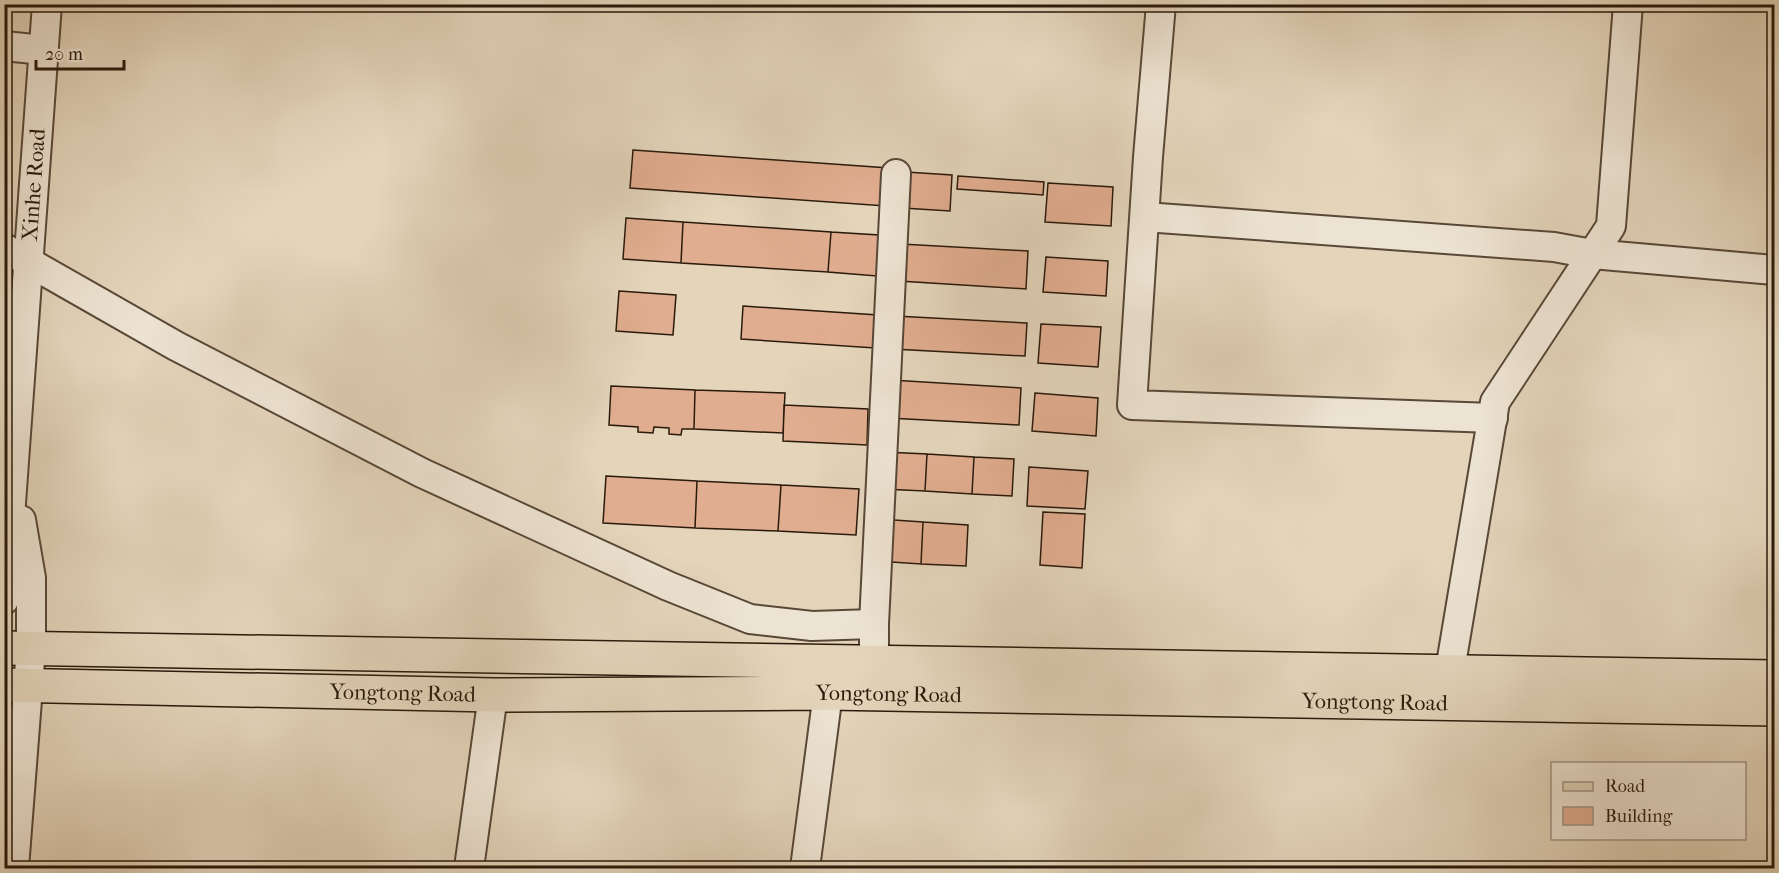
<svg xmlns="http://www.w3.org/2000/svg" width="1779" height="873" viewBox="0 0 1779 873" font-family="'IM FELL French Canon',serif">
	<style>
		.building { fill: #e1ad90; stroke: #2a1a0b; stroke-width: 1.5 }
		.lines { fill: none; stroke-linecap: round; stroke-linejoin: round }
		.minor-casing { stroke: #584837; stroke-width: 32 }
		.major-casing { stroke: #2a1a0b; stroke-width: 36 }
		.minor { stroke: #ede3d2; stroke-width: 28 }
		.major { stroke: #e3d4ba; stroke-width: 33 }
		.labels { text-anchor: middle; dominant-baseline: central; stroke-width: 4.5; stroke-linejoin: round; paint-order: stroke }
		.street-label { font-size: 22px; fill: #2a1a0b; stroke: #ede3d2 }
	</style>
	<rect width="100%" height="100%" fill="#e3d4ba"/>
	<filter id="stains"><feTurbulence type="fractalNoise" baseFrequency=".00333" numOctaves="4"/><feColorMatrix values="0 0 0 0 .2 0 0 0 0 .09 0 0 0 0 .02 0 0 0 .5 -.17"/></filter>
	<radialGradient id="worn" r=".72"><stop offset=".6" stop-color="#630" stop-opacity="0"/><stop offset="1" stop-color="#630" stop-opacity=".3"/></radialGradient>
	<path class="building" d="M633,150L889,168L886,206L630,188Z
		M906,172L952,175L950,211L903,208Z
		M958,176L1044,182L1043,195L957,189Z
		M1048,183L1113,187L1111,226L1045,222Z
		M626,218L683,222L681,263L623,259Z
		M683,222L831,232L828,272L681,263Z
		M831,232L879,235L877,276L828,272Z
		M901,244L1028,251L1026,289L899,281Z
		M1046,257L1108,261L1106,296L1043,292Z
		M619,291L676,295L673,335L616,331Z
		M743,306L878,315L875,348L741,339Z
		M895,316L1027,323L1025,356L893,349Z
		M1041,324L1101,327L1098,367L1038,363Z
		M891,380L1021,388L1019,425L889,418Z
		M611,386L695,390L694,429H682L681,435L669,434V428L654,427L653,433L638,432V427L609,425Z
		M695,390L785,393L783,433L694,429Z
		M1035,393L1098,398L1096,436L1032,431Z
		M784,405L868,409L867,445L783,441Z
		M884,452L927,454L925,491L882,489Z
		M927,454L974,457L972,494L925,491Z
		M974,457L1014,459L1012,496L972,494Z
		M1029,467L1088,471L1085,509L1027,506Z
		M606,476L697,481L695,528L603,523Z
		M697,481L781,485L778,531L695,528Z
		M781,485L859,489L856,535L778,531Z
		M1043,512L1085,514L1082,568L1040,565Z
		M879,519L923,522L921,564L877,561Z
		M923,522L968,525L966,566L921,564Z"/>
	<g class="lines">
		<g class="minor-casing">
			<g id="minor">
				<path d="M1161,4L1148,157L1132,405L1493,418"/>
				<path d="M4,46L44,50"/>
				<path d="M1145,217L1554,247L1592,254L1774,270"/>
				<path d="M4,248L176,346L422,473L668,586L750,619L812,626L874,624"/>
				<path id="s1" d="M4,600L47,4"/>
				<path d="M874,685V624L896,174"/>
				<path d="M1446,694L1495,402L1611,226L1628,4"/>
				<path d="M14,868L31,648V578L21,520"/>
				<path d="M469,868L493,695"/>
				<path d="M805,868L828,693"/>
			</g>
		</g>
		<g class="major-casing">
			<g id="major">
				<path d="M4,648L1774,677"/>
				<path id="s2" d="M4,685L493,695L828,693L1774,709"/>
			</g>
		</g>
		<use href="#minor" class="minor"/>
		<use href="#major" class="major"/>
	</g>
	<g class="labels">
		<g class="street-label">
			<text stroke="none"><textPath href="#s1" startOffset="416">Xinhe Road</textPath></text>
			<text stroke="none"><textPath href="#s2" startOffset="399">Yongtong Road</textPath></text>
			<text stroke="none"><textPath href="#s2" startOffset="885">Yongtong Road</textPath></text>
			<text stroke="none"><textPath href="#s2" startOffset="1371">Yongtong Road</textPath></text>
		</g>
	</g>
	<rect width="1779" height="873" fill="none" stroke="#e3d4ba" stroke-width="24"/>
	<rect x="6" y="6" width="1767" height="861" fill="none" stroke="#2a1a0b" stroke-width="3"/>
	<rect x="12" y="12" width="1755" height="849" fill="none" stroke="#2a1a0b" stroke-width="1.5"/>
	<rect x="1551" y="762" width="195" height="78" fill="#ede3d2" stroke="#9f9382" stroke-width="1.5"/>
	<rect x="1563" y="782" width="30" height="9" fill="#e3d4ba" stroke="#9f9382" stroke-width="1.5"/>
	<text x="1605" y="792" font-size="18" fill="#2a1a0b">Road</text>
	<rect x="1563" y="807" width="30" height="18" fill="#e1ad90" stroke="#9f9382" stroke-width="1.5"/>
	<text x="1605" y="822" font-size="18" fill="#2a1a0b">Building</text>
	<path d="M36 60v9h88v-9" fill="none" stroke="#2a1a0b" stroke-width="3"/>
	<text x="45" y="60" font-size="18" fill="#2a1a0b" stroke="#ede3d2" stroke-width="4.5" paint-order="stroke">20 m</text>
	<rect width="100%" height="100%" filter="url(#stains)"/>
	<rect width="100%" height="100%" fill="url(#worn)"/>
</svg>
